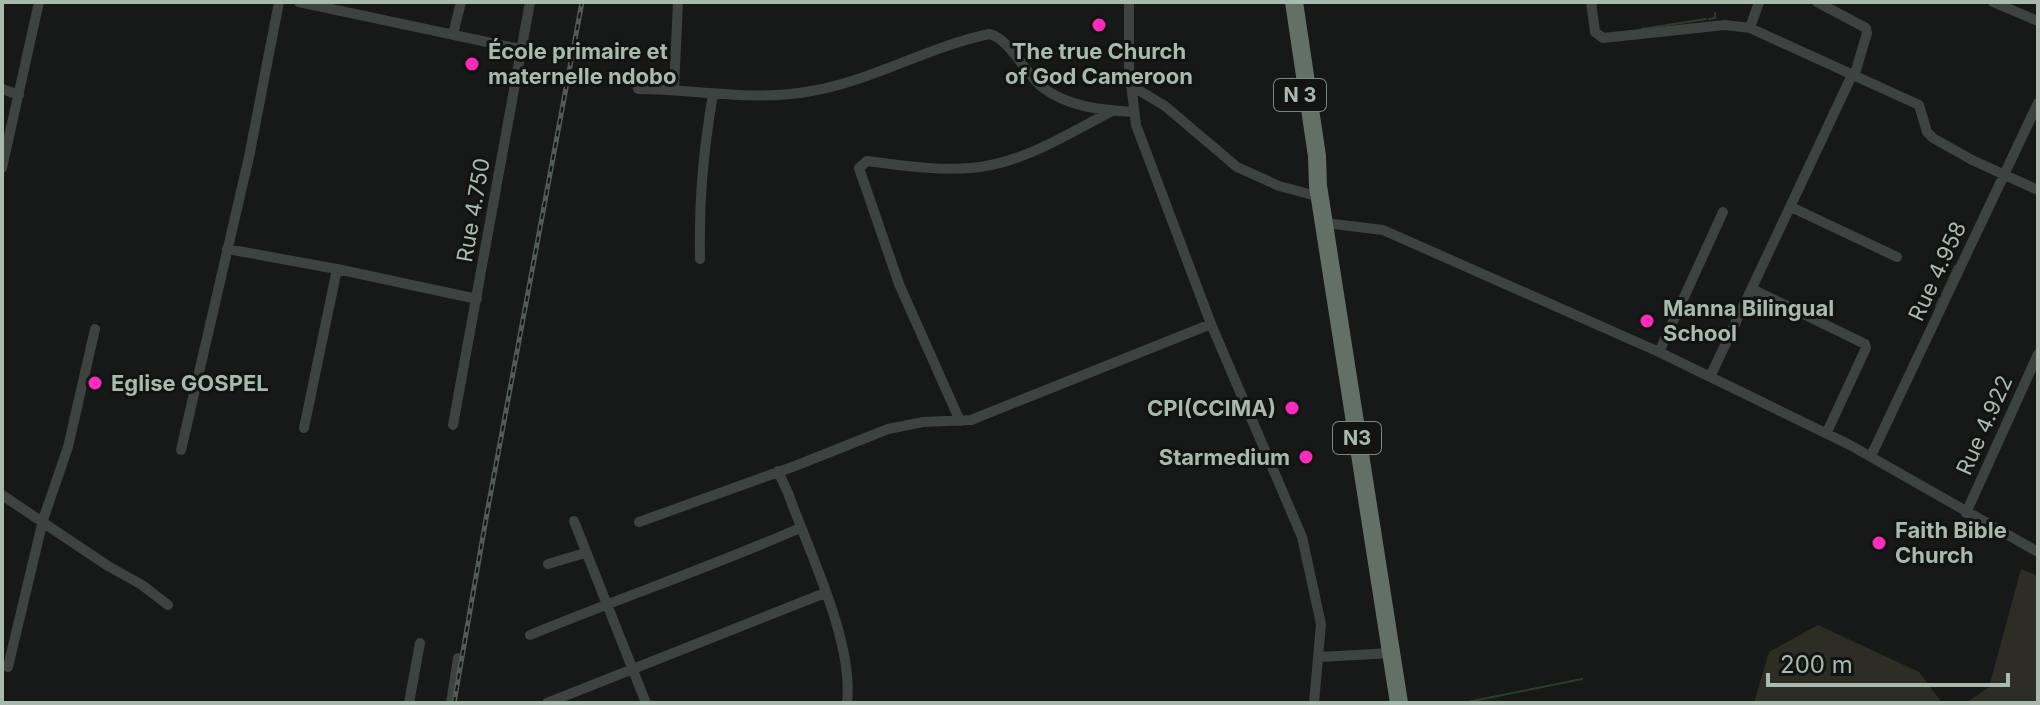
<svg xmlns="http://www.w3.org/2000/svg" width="2040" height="705" viewBox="0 0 2040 705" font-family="Inter,sans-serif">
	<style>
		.green { fill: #2e2d24 }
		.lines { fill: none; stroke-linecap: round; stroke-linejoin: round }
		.stream { stroke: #2c3e2d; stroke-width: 2 }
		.street { stroke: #3c4340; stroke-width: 10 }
		.highway { stroke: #637068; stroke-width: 18 }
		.rail-casing { stroke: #525b56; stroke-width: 5 }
		.rail { stroke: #121413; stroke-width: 2; stroke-dasharray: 6; stroke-linecap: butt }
		.poi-dot { fill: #fc2bbc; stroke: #121413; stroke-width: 3 }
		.labels { text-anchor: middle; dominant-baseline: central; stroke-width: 6; stroke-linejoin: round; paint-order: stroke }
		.shield { fill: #121413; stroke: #7b8880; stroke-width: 2 }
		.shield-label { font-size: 20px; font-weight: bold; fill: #a8baae }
		.poi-label { font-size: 22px; font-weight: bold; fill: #a8baae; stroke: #121413; text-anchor: start }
		.street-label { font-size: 22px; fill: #a8baae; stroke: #121413 }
	</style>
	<rect width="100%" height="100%" fill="#171918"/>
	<path class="green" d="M2021,569L2038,576V703H1966L1989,687Z
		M1818,625L1919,672L1942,703H1754L1769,652Z"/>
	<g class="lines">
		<path class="stream" d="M1709,19L1715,18V13
			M1642,29L1706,19
			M1942,294L1955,266
			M1936,306L1940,298
			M1463,703L1582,679"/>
		<path class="street" d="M299,2L520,49
			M1129,2V67L1136,125L1211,324L1302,537L1321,624L1314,703
			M1591,2L1595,32L1603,38L1725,25L1750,28L1919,105L1927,132L1933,138L1972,160L2038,190
			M1817,2L1866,28L1867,33L1854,77
			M1993,2L2038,21
			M1750,28L1759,2
			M453,34L461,2
			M1130,85L1165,106L1237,167L1279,186L1320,197
			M2,89L19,95
			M638,89C695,89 755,102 812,91C873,80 928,47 989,34C1008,37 1026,74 1042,87C1068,107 1101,110 1133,112
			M674,89L678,2
			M2,168L39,2
			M1791,207L1897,257
			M1325,223L1383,230L1659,352L1850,445L2038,552
			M227,249L337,269L304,428
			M700,259C699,200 703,153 713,94
			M337,269L477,299
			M1752,289L1865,344L1866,348L1827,432
			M1659,352L1723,212
			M1710,377L1852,75
			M960,421L899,284L859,168L867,161C901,165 936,171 971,168C1022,164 1068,134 1112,111
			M453,425L530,2
			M181,450L249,157L279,2
			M1871,456L2038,103
			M778,471L788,493C809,552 854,642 847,703
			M2,495L108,566L142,585L168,605
			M1966,513L2038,354
			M574,521L646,703
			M639,522L795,466L888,429L923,422L971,420L1211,324
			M548,564L585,553
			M530,635C620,598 711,567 800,528
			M1320,657L1392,653
			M8,667L43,520L68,447L95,329
			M409,703L420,643
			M451,703L458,658
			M547,703L825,593"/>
		<path class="highway" d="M1294,2L1317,156L1318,186L1399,703"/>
		<g class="rail-casing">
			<path id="rail" d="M454,703L487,513L582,2"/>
		</g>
		<use href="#rail" class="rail"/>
	</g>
	<g class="poi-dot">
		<circle cx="1099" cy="25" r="8"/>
		<circle cx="472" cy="64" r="8"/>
		<circle cx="1647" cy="321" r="8"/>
		<circle cx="95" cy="383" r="8"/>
		<circle cx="1292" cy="408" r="8"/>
		<circle cx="1306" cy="457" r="8"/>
		<circle cx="1879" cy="543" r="8"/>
	</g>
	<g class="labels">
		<g class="shield">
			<rect x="1274" y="79" width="52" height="32" rx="6"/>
			<rect x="1333" y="422" width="48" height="32" rx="6"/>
		</g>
		<g class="shield-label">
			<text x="1300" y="95">N 3</text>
			<text x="1357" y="438">N3</text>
		</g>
		<g class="poi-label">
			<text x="488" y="51">École primaire et<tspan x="488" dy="25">maternelle ndobo</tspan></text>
			<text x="1099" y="51" text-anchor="middle">The true Church<tspan x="1099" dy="25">of God Cameroon</tspan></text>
			<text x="1663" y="308">Manna Bilingual<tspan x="1663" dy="25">School</tspan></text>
			<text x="111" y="383">Eglise GOSPEL</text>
			<text x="1276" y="408" text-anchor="end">CPI(CCIMA)</text>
			<text x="1290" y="457" text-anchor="end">Starmedium</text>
			<text x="1895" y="530">Faith Bible<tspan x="1895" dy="25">Church</tspan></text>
		</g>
		<g class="street-label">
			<text transform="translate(473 210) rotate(-80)">Rue 4.750</text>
			<text transform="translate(1937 271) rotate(-65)">Rue 4.958</text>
			<text transform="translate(1984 425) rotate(-66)">Rue 4.922</text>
		</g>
	</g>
	<rect width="2040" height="705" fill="none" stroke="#a8baae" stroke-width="8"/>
	<path d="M1768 673v12h240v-12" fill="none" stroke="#a8baae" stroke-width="4"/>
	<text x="1780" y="673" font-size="24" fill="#a8baae" stroke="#121413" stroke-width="6" paint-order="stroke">200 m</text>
</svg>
